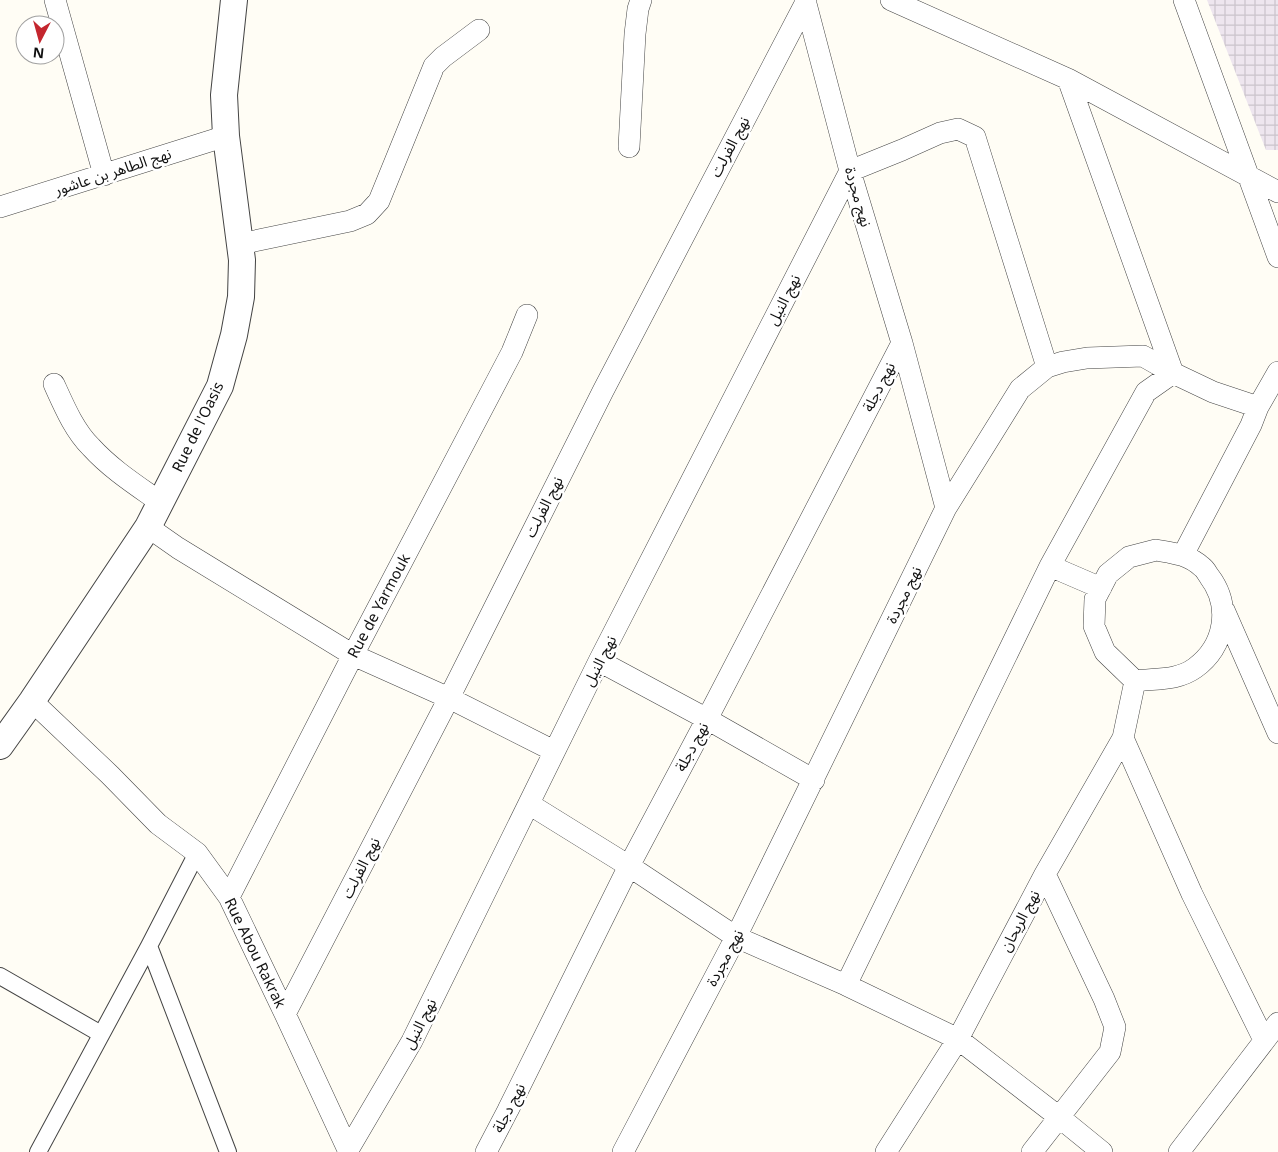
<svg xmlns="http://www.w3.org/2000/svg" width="1278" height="1152" viewBox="0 0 1278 1152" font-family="Georgia,'Noto Sans Arabic',serif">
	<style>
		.industrial { fill: url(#industrial-grid) }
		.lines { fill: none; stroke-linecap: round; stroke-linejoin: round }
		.pedestrian-casing { stroke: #444; stroke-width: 18 }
		.minor-casing { stroke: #444; stroke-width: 22 }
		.tertiary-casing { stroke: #444; stroke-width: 28 }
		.pedestrian { stroke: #fff; stroke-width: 16 }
		.minor { stroke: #fff; stroke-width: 21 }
		.tertiary { stroke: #fff; stroke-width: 26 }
		.labels { text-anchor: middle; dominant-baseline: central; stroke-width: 5; stroke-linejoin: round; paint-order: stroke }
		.street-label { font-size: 15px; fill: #111; stroke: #fff }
	</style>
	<defs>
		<pattern id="industrial-grid" width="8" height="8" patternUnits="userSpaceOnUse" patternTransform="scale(1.25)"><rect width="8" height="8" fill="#eee6ef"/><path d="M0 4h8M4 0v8" fill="none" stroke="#cbc4cc"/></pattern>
	</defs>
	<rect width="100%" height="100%" fill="#fffdf5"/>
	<path class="industrial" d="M1207,0H1278V150H1266Z"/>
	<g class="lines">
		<g class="pedestrian-casing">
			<path id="pedestrian" d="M149,946L228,1152
				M0,976L101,1034
				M38,1152L149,946L197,853"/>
		</g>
		<g class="minor-casing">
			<path id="minor" d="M55,0L104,175
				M805,0L850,171L902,343L946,508
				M891,0L1068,79L1278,192
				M1184,0L1278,257
				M629,147L635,34L638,9L641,0
				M0,207L226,136
				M240,244L350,221L367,214L379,201L434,66L443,57L479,30
				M54,384C64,406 74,430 91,447C111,469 136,485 160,502
				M1258,407L1278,372
				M148,527L178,548L353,655L449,698L554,751
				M1156,550C1173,553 1188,554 1202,567C1205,569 1207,573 1209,576C1232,606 1225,646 1195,668C1177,681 1156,678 1135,681L1105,652L1094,626L1095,599L1108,574L1129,557Z
				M1050,566L1101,588
				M1224,610L1278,733
				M599,661L707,719L814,780
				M32,701L110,775L158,824L197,853L229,897L285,1014L349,1152
				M1123,738L1192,894L1264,1040
				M529,804L629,866L736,937L846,985L958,1039L1059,1117L1102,1152
				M229,897L353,655L512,352L527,315
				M846,985L1050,566L1146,392L1173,373L1213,392L1258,407L1251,425L1183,555
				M285,1014L449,698L603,391L806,2
				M348,1150L412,1041L599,661L850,171L902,150L940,133L958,129L975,137L1047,367
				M486,1152L508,1110L629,866L707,719L902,343
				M623,1152L736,937L946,508L1020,389L1047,367L1063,362L1087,358L1143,356L1173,373L1068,79
				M886,1152L958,1039L1045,874L1123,738L1135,681
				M1032,1152L1110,1052L1115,1027L1104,999L1045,874
				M1179,1152L1278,1023"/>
		</g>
		<g class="tertiary-casing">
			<path id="tertiary" d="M0,746L32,701L148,527L220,386L234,335L241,297L242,260L226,136L224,95L234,0"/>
		</g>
		<use href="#pedestrian" class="pedestrian"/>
		<use href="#minor" class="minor"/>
		<use href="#tertiary" class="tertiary"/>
	</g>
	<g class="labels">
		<g class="street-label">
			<text transform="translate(730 147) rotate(-62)">نهج الفرلت</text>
			<text transform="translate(113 172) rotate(-18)">نهج الطاهر بن عاشور</text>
			<text transform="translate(858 197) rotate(74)">نهج مجردة</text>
			<text transform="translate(784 300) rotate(-63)">نهج النيل</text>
			<text transform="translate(879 387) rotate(-63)">نهج دجلة</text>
			<text transform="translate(198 427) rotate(-64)">Rue de l'Oasis</text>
			<text transform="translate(544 507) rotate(-63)">نهج الفرلت</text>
			<text transform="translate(904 595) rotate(-64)">نهج مجردة</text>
			<text transform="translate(379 606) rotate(-62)">Rue de Yarmouk</text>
			<text transform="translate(600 661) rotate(-63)">نهج النيل</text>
			<text transform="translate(692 747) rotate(-62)">نهج دجلة</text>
			<text transform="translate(361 868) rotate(-63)">نهج الفرلت</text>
			<text transform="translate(1020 921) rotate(-62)">نهج الريحان</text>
			<text transform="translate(255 953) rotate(64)">Rue Abou Rakrak</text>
			<text transform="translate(725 958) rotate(-62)">نهج مجردة</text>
			<text transform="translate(420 1024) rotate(-63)">نهج النيل</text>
			<text transform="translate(509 1108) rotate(-63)">نهج دجلة</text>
		</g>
	</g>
	<g transform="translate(40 40) rotate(186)"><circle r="24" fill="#ffffff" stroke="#a0a0a0"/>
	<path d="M0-4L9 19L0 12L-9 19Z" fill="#c4262e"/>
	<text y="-8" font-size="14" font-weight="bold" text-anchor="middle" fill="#111111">N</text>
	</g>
</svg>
